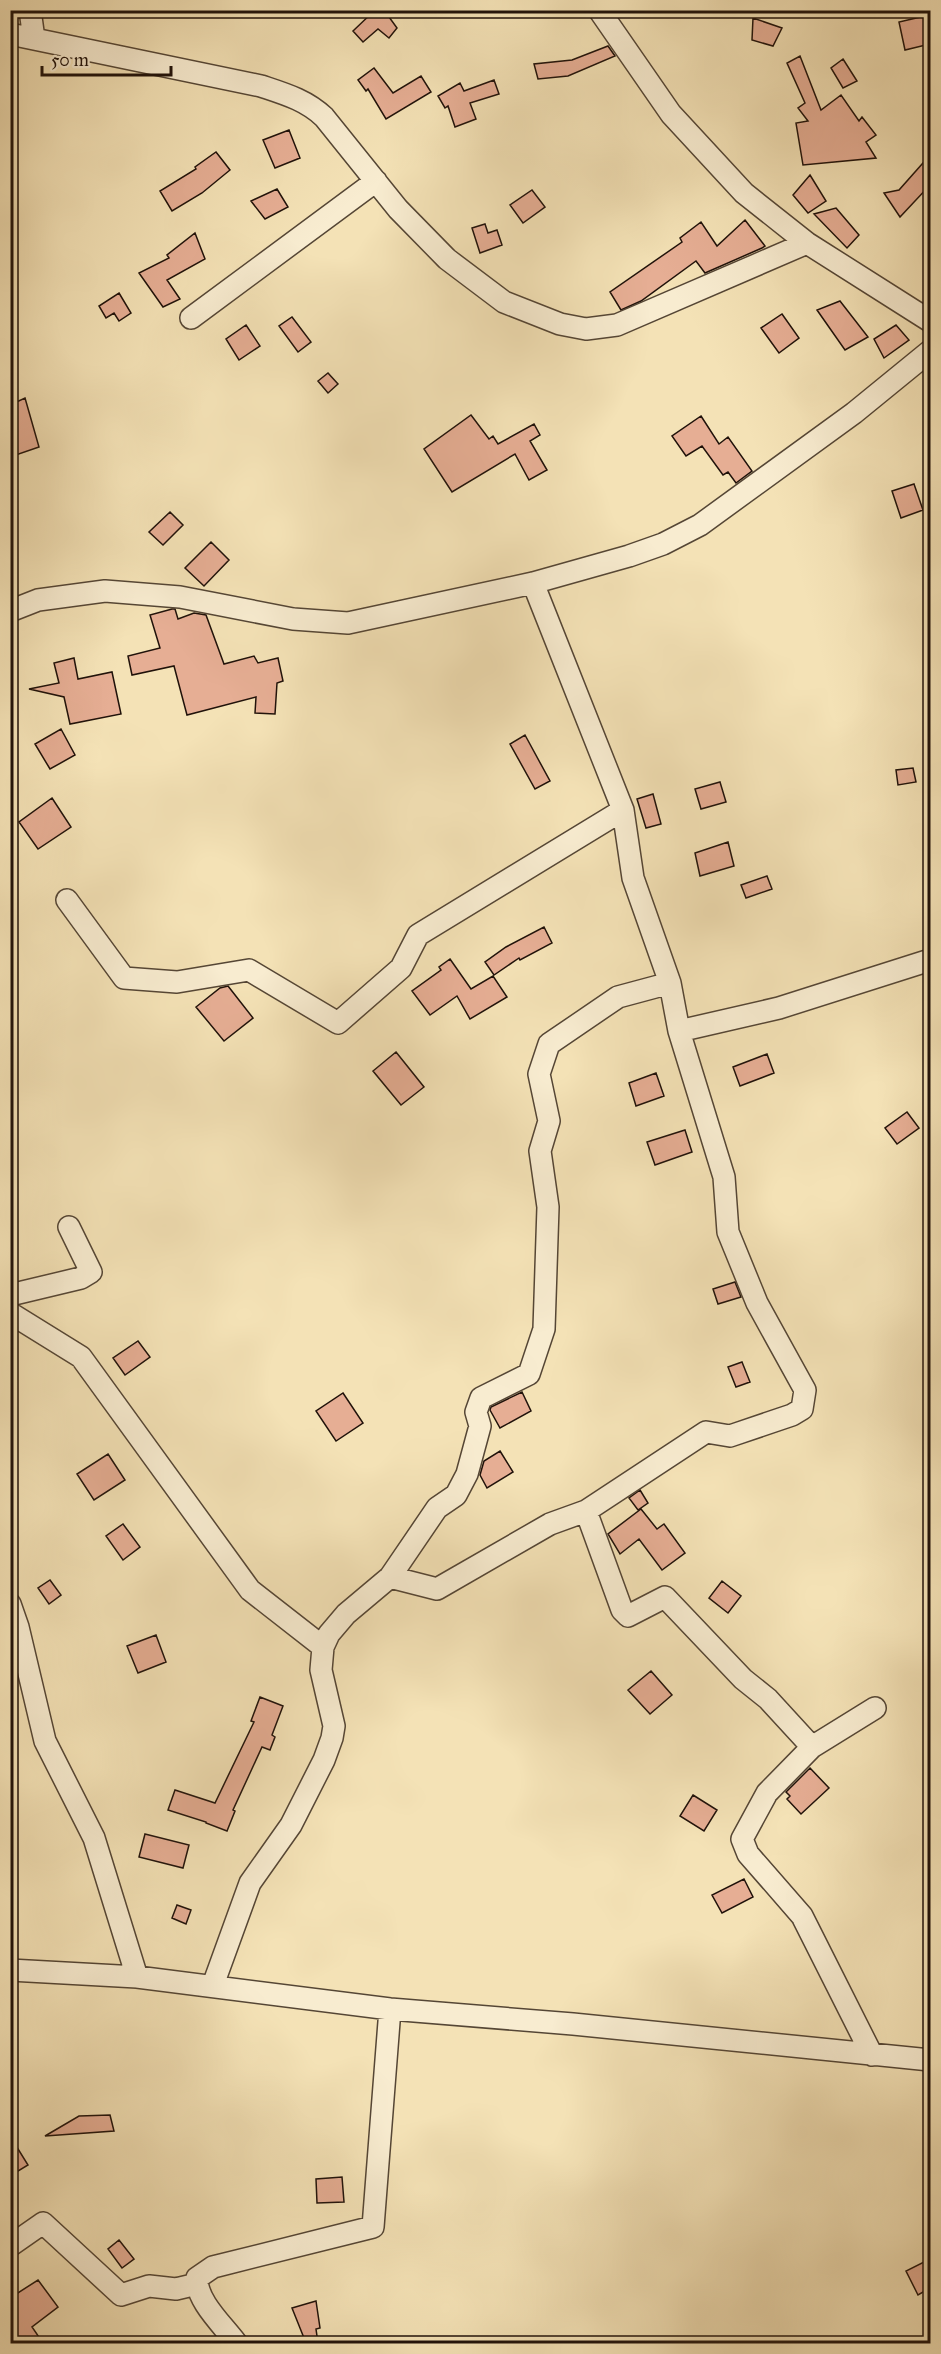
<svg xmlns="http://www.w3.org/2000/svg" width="941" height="2354" viewBox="0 0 941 2354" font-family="'IM FELL Great Primer',serif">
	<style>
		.building { fill: #e6ae94; stroke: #20120a; stroke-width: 1.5 }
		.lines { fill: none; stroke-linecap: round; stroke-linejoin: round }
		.minor-casing { stroke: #554635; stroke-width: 24 }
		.minor { stroke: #f8ecd0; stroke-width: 21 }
	</style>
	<rect width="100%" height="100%" fill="#f4e2b6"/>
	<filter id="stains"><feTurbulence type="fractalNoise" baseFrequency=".00333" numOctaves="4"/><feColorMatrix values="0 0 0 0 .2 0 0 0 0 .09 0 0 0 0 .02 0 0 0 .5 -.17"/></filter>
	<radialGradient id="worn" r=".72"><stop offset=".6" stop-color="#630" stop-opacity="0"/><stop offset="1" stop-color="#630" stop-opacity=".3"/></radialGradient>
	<path class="building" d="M375,10H384L397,28L389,38L378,29L363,42L353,31Z
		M925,16L930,44L905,50L899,22Z
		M753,18L782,28L773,46L752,40Z
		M608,46L615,56L568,76L538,79L534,64L572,60Z
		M800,56L821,110L841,95L859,121L862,117L876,135L866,142L876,158L803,165L796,123L808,121L798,108L805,103L787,63Z
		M843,59L857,81L843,88L831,68Z
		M374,68L393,93L421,76L431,92L386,119L368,89L366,91L358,80Z
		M494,80L499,94L470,103L476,119L455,127L448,106L445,108L438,96L460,83L464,91Z
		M289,130L300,158L275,168L263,140Z
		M216,152L230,170L202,193L172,211L160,191L196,169L195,167Z
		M923,163L930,172V185L900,217L884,193L899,190Z
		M810,175L826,201L808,213L793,195Z
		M277,189L288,207L265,219L251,201Z
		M532,190L545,207L523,223L510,205Z
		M836,208L859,235L847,248L814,214Z
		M745,220L765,246L762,248L705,273L696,261L641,301L621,310L610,292L682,242L680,238L701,222L717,246Z
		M485,224L488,233L497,230L502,245L480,253L472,228Z
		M195,233L205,259L167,280L180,299L163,307L139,273L169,258L167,255Z
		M119,293L131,313L119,321L114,313L106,318L99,306Z
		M840,301L868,337L845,350L817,310Z
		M782,314L799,338L779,353L761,328Z
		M292,317L311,342L298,352L279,326Z
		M246,325L260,346L239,360L226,339Z
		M896,325L909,340L884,358L874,339Z
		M328,373L338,384L328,393L318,381Z
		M25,398L39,447L10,457V405Z
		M471,415L489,439L493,436L498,444L534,424L540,435L530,441L547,470L529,480L515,454L452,492L424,449Z
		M701,416L719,444L728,437L752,471L736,483L728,472L723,475L702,446L686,456L672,436Z
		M914,484L923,510L901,518L892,491Z
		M170,512L183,525L163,545L149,532Z
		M211,542L229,560L204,586L185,568Z
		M172,609H175L178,619L194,613L206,615L224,664L254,656L258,663L278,658L283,681L277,683L275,714L255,713L256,697L187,715L174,666L132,675L128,656L160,648L150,615Z
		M74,658L78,679L112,672L121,714L70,724L64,697L29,689L59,683L54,663Z
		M61,729L75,755L50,769L35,744Z
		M525,735L550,781L535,789L510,744Z
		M913,768L916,782L898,785L896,770Z
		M720,782L726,802L701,809L695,789Z
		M653,794L661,824L646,828L637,799Z
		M52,798L71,827L38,849L19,822Z
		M728,842L734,866L700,876L695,853Z
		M767,876L772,889L746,898L741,885Z
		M544,927L552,943L520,960L519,958L494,975L485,962L506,947Z
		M450,959L471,989L493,976L507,997L470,1019L457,996L430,1015L412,991L441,970L439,967Z
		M228,986L253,1018L224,1041L196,1007L220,988Z
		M396,1052L424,1087L401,1105L373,1071Z
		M767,1054L774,1073L740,1086L733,1067Z
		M656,1073L664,1096L636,1106L629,1083Z
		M907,1112L919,1128L897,1144L885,1128Z
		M685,1130L692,1152L655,1165L647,1142Z
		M735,1282L741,1297L718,1304L713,1289Z
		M138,1341L150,1357L125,1375L113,1358Z
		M742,1362L750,1382L736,1387L728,1367Z
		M522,1392L531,1411L500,1428L490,1410L491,1407Z
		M343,1393L363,1423L336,1441L316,1411Z
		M500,1451L513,1472L487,1488L480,1475L484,1461Z
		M108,1454L125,1480L94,1500L77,1474Z
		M640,1490L648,1503L638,1510L629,1498Z
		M641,1509L657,1529L664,1524L685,1553L662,1570L639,1539L620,1554L608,1534Z
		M123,1524L140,1547L123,1560L106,1536Z
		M50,1580L61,1595L49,1604L38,1588Z
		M722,1581L741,1596L728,1613L709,1598Z
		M156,1635L166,1662L138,1673L127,1646Z
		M651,1671L672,1695L650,1714L628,1690Z
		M260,1697L283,1706L272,1735L275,1737L270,1750L262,1747L233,1810L235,1811L227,1831L206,1823V1822L168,1810L175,1790L215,1803L254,1722L251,1721Z
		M810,1768L829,1788L801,1814L787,1799L790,1796L786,1792Z
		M693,1795L717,1810L704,1831L680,1816Z
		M145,1834L189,1845L183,1868L139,1857Z
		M744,1879L753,1897L722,1913L712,1895Z
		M177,1905L191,1910L186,1924L172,1918Z
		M110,2115L114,2131L45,2136L79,2116Z
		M10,2136L28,2165L10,2176Z
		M342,2177L344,2202L317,2203L316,2179Z
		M119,2240L134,2259L122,2268L108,2249Z
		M930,2259V2288L918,2295L906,2271Z
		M38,2280L58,2307L32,2327L43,2343H10V2298Z
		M316,2301L320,2328L316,2329L318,2343H306L292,2308Z"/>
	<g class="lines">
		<g class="minor-casing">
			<path id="minor" d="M30,10L34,39
				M599,10L671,114L744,193L807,243L930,321
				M10,34L261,86C285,94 306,100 324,117L398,209L447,259L504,302L560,324L586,329L617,325L807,243
				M191,318L376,181
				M10,611L38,600L105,591L180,597L293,619L348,623L533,583L629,556L663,544L700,525L854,413L930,351
				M67,900L124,978L177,982L249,970L338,1023L401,968L418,935L623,810
				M679,1031L779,1008L930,960
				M10,1295L81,1278L91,1272L69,1227
				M10,1313L81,1357L250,1590L323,1647
				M586,1511L622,1610L628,1616L665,1597L743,1679L768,1699L812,1747
				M390,1577L437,1508L456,1495L467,1474L480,1426L476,1412L481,1398L529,1374L544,1329L548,1207L540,1151L549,1121L539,1074L549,1044L618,997L670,983
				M10,1604L18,1627L45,1741L94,1838L137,1977
				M10,1970L137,1977L390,2009L573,2024L930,2060
				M213,1985L250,1883L291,1825L324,1760L332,1738L334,1726L321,1670L323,1647L329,1634L346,1614L390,1577L437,1589L550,1524L586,1511L706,1432L730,1436L792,1415L802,1409L805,1390L757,1303L728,1232L724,1177L679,1031L670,983L633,878L623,810L533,583
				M872,2055L802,1916L748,1854L742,1839L767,1793L812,1747L875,1708
				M10,2246L43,2223L121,2295L149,2286L176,2289L197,2284
				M237,2344C224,2326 196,2301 197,2278L213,2267L373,2227L390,2009"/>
		</g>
		<use href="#minor" class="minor"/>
	</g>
	<rect width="941" height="2354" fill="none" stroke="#f4e2b6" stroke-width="36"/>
	<rect x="12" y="12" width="917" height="2330" fill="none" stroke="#20120a" stroke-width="3"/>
	<rect x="18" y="18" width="905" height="2318" fill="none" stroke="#20120a" stroke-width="1.5"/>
	<path d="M42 66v9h129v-9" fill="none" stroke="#20120a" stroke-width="3"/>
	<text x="51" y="66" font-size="18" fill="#20120a" stroke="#f8ecd0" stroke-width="4.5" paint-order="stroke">50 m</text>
	<rect width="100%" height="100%" filter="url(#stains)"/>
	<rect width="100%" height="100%" fill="url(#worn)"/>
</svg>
